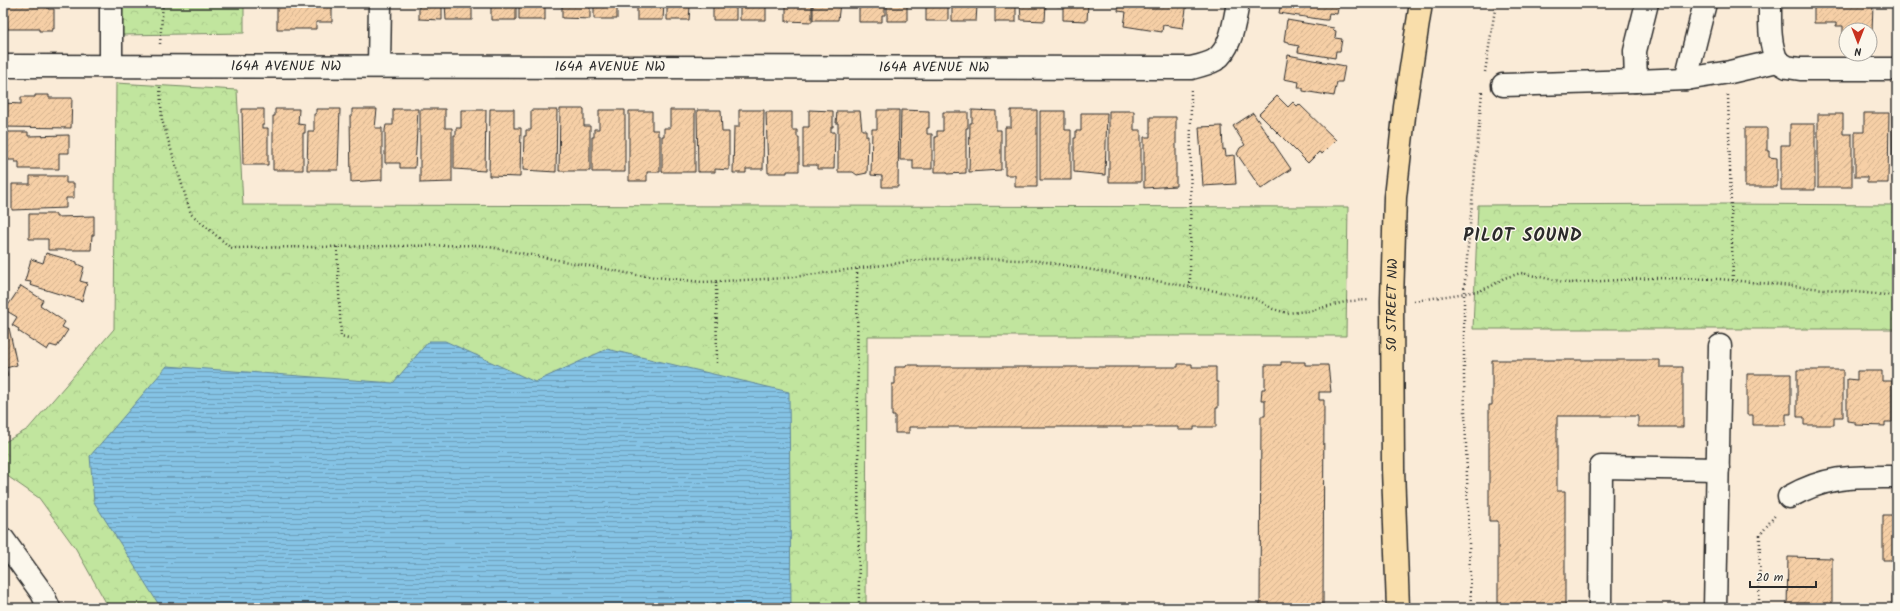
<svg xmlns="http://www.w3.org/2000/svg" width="1900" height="611" viewBox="0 0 1900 611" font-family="Kalam,sans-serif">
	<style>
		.park { fill: url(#park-crowns); stroke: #768864 }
		.water { fill: url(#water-rules); stroke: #61869b }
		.building { fill: url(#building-hatch); stroke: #2b2b2b }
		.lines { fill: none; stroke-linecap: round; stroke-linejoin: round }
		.minor-casing { stroke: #2b2b2b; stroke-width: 25 }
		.major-casing { stroke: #2b2b2b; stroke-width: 25 }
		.path { stroke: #2b2b2b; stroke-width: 2.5; stroke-dasharray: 1 3; stroke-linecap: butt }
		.minor { stroke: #fbf7ec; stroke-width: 22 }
		.major { stroke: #f9deab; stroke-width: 22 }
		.labels { text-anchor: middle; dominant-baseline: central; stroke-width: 3; stroke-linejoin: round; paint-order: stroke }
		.street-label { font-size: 14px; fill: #2b2b2b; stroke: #fbf7ec }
		.district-label { font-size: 18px; font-weight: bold; letter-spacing: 1px; fill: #2b2b2b; stroke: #fbf7ec }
	</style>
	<defs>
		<pattern id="park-crowns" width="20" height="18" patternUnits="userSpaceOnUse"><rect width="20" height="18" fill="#c1e59e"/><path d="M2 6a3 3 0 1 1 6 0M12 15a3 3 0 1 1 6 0" fill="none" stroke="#a6c588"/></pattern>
		<pattern id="water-rules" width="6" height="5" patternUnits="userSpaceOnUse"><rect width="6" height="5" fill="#85c3e5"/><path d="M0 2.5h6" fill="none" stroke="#6d9fba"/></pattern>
		<pattern id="building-hatch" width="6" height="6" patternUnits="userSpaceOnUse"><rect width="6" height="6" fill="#f6cfa6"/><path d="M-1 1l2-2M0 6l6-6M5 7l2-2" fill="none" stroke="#d3b28f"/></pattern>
	</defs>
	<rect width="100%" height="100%" fill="#faebd7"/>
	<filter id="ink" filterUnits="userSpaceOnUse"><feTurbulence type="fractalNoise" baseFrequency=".025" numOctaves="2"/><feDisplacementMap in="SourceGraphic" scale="8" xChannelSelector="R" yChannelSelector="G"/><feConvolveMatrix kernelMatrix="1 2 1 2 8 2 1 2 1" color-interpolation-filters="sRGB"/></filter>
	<g filter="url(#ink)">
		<path class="park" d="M122,3H244V33L122,35Z
			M116,83L237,90L243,205L1348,207L1346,336H867L866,608H109L76,549L39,498L3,473V443L28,429L114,329Z
			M1722,204L1897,205V329H1473L1478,205Z"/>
		<path class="water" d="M429,341H445L535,382L607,349L789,392L791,608H161L94,502L90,456L167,366L393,383Z"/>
		<path class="building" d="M3,3H48V9H54V29H52V31H39V29H7V22H3Z
			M277,3H332V22H316V29H277Z
			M419,3H442V20L419,19Z
			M445,3H472V20H446Z
			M483,3H516V20H491V4Z
			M519,3H553V4H545V20H519Z
			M562,3H590V19L562,18Z
			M594,3H626V6H617V19H594Z
			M637,3H664L663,20H637Z
			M667,3H700V7L690,6L689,20H667Z
			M713,3H736V20H713Z
			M740,3H766V20H740Z
			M777,3H812V22L786,21V5H777Z
			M813,3H840L838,20H813Z
			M852,3H885V15H882V22H859V5H852Z
			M887,3H911V5H907V21H887Z
			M926,3H948V21H926Z
			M952,3H982V6H977L976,21H952Z
			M995,3H1016V22H995Z
			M1020,3H1046L1045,21L1021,20Z
			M1057,3H1088L1087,21L1063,20V6H1057Z
			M1119,3H1187L1183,28L1163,25L1162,32L1124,26L1126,12L1118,11Z
			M1281,3H1339L1337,14L1329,13L1328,20H1325L1279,13Z
			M1814,3H1873L1872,34H1870V30H1846V34H1843V26H1836V23H1814Z
			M1287,20L1334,28L1333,30L1336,31L1335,38L1342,39L1340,51H1336L1335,58L1298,52L1299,46L1289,44V42L1284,41Z
			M1288,55L1345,66L1342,82H1337L1334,96L1303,91V88H1298L1299,82L1284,79Z
			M35,95H49V98H72L71,128L3,127V103L21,104V97H35Z
			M1277,96L1288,107L1293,102L1297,106L1299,104L1336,140L1322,154L1319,152L1308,163L1259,114Z
			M242,109H264V125H262V128H268V165H243Z
			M275,109H299L298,124L305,125V133H303V170H273V116H275Z
			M316,109H340L338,170H307L308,131H314V114H316Z
			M352,109H377L375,128H382V180L351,182L350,116H352Z
			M393,109H418L415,168H400V163H385V130L386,125H393Z
			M420,109H445V128H452V182L420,183Z
			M490,109H514V128H521L520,177L489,176Z
			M560,109H584V126H590V171H559Z
			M461,110H486L485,171L454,169V135H456V128H461Z
			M531,110H557L556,172L523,170L524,136H526V130H531Z
			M599,110H625V172H592V137H594V129H599Z
			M670,110H695V172H662V136H664V128H670Z
			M697,110H721L722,132H729V170L715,169V172H698Z
			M739,110H764L763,169H746V173H733L734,127H739Z
			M809,110L833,111V127H831V132H835L834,169H817V165H803V127H809Z
			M877,110H899L898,187H882V176L871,175L872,129H877Z
			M901,110L929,111V128H927V134H932V169H913V160H900Z
			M972,110L996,111V130H1001V170L969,172L970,123H972Z
			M1011,110H1037V187H1015V175H1005V127H1011Z
			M629,111H652V130H658V136H660V172H647V181H629Z
			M837,111H860L862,130H866V136H868L867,173L857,175L853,172H838V123H836Z
			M1040,111H1065V130H1071V180H1040Z
			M1109,111H1134V130H1141V182H1109Z
			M766,112H792V130H797V137H799V171H787V173H768Z
			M943,112H968V128H966V173L947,174V172H935V137H937V131H943Z
			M1081,113H1107L1105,175L1074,172V138H1076V131H1081Z
			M1253,113L1291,169L1261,189L1237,154L1240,148L1245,145L1233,126Z
			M1864,113H1889L1888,183H1867V177H1855V132H1864Z
			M1818,114H1843V134H1852V187H1818Z
			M1892,114H1897V182H1893Z
			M1150,117H1176V186L1144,188V137H1150Z
			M1790,124H1815V190H1781V145H1790Z
			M1222,126L1223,150L1225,149L1226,156L1234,155L1236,184L1203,186L1199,127Z
			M1745,128H1767V151H1769V157L1777,158V187H1745Z
			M3,132H28V136L69,135V153H59V169H19V162H15V160H3Z
			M30,176H66V183H74V198H66V208L12,210V184H30Z
			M29,214H56V217L94,216V235H92L91,250H48V239H29Z
			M46,253L77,262V264L84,267L80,281L87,283L82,301L30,285L31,282L25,281L31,259L43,263Z
			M21,286L43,300L40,305L65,322L62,327L68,330L57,347L50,345L47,350L18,331L19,329L12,325L17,317L5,310Z
			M9,328L17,365L6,368L8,376L3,378V330Z
			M1492,360H1660V367H1683V427H1638V416H1557V491H1565V608H1498V521H1489V405H1492Z
			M1281,362H1305V365H1328L1331,392H1319V400H1324L1323,608H1260L1261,416H1265V400H1261L1262,389H1265V365H1281Z
			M1178,364H1192V367H1216V382H1218V408H1216V427H1194V430H1178V427H909V433H895V416H892V384H895V367H906V365H918V367H1178Z
			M1797,370H1843V417H1834V425H1804V417H1797Z
			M1857,371H1882V381H1892V422H1885V426L1855,425V422L1847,421V379L1857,380Z
			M1747,374H1791V414H1786V425H1753V415H1747Z
			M1883,515H1897V560H1883Z
			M1788,557L1832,558V608H1787Z
			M1892,575H1897V608H1892Z"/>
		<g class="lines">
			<g class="minor-casing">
				<g id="minor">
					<path d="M1647,3L1635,51L1636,81L1686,79L1730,72L1777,61"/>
					<path d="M1770,3C1770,23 1769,43 1777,61"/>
					<path d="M1777,61L1787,67L1800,69H1897"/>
					<path id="s1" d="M3,66L1191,68C1199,66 1208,64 1215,60C1232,48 1234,22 1238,3"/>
					<path d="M111,66V3"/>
					<path d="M379,66L380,3"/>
					<path d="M1686,79L1705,3"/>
					<path d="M1503,85L1636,81"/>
					<path d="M1789,497C1828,475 1854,477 1897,477"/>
					<path d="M3,539L42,593L49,608"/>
					<path d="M1600,608L1601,467L1718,469"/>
					<path d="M1715,608L1720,346"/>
				</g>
			</g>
			<g class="major-casing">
				<g id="major">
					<path id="s2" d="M1398,608L1393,469L1392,301L1395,197L1405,107L1421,3"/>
				</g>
			</g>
			<path class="path" d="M160,44L163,3
				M1485,72L1496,3
				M160,87L162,120L191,214L231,248L479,245L637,275L702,282L786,278L928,259H996L1040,261L1227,293L1257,299L1273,309L1287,313L1309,311L1349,301L1370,300
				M1728,95L1733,281
				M337,247L341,337L353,340
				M857,269L859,608
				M716,282L717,363
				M1190,287L1191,89
				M1414,301L1479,291L1492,286L1504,278L1521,273L1569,283L1652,278L1719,279L1897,296
				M1471,608L1464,379V292L1482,92
				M1759,608L1760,535L1776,514"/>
			<use href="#minor" class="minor"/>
			<use href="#major" class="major"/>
		</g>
	</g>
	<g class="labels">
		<g class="street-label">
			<text stroke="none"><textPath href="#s1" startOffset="283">164A AVENUE NW</textPath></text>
			<text stroke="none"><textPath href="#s1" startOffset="607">164A AVENUE NW</textPath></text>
			<text stroke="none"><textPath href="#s1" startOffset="931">164A AVENUE NW</textPath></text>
			<text stroke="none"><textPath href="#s2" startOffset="303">50 STREET NW</textPath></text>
		</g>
		<g class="district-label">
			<text x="1523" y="236">PILOT SOUND</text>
		</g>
	</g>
	<rect width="1900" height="611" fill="none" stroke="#fbf7ec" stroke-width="16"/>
	<rect x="8" y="8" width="1884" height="595" fill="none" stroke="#2b2b2b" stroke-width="1.5" filter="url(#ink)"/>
	<g transform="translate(1858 42) rotate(180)"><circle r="19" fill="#fbf7ec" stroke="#a8a59f"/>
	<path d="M0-3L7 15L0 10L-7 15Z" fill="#c8321e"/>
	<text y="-6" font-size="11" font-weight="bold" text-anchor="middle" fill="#2b2b2b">N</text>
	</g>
	<path d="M1750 581v6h66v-6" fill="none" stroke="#2b2b2b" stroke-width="2"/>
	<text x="1756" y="581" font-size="12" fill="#2b2b2b" stroke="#fbf7ec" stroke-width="3" paint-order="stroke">20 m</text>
</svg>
